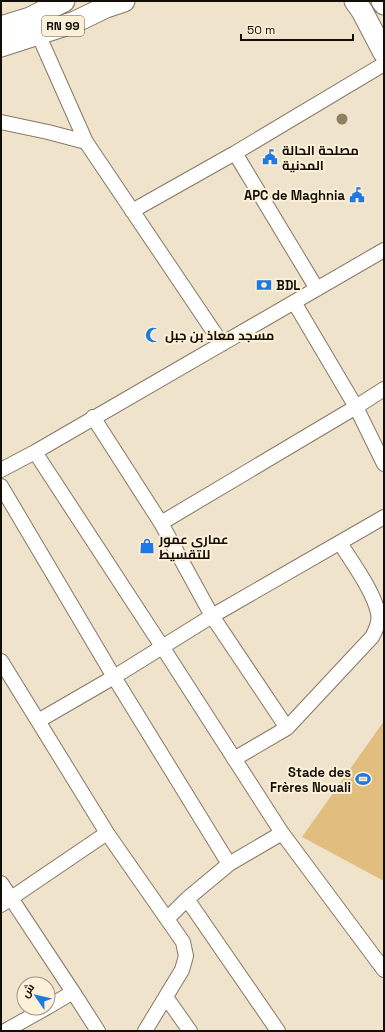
<svg xmlns="http://www.w3.org/2000/svg" width="385" height="1032" viewBox="0 0 385 1032" font-family="'Space Grotesk',Cairo,sans-serif">
	<style>
		.grass { fill: #e1be7d }
		.lines { fill: none; stroke-linecap: round; stroke-linejoin: round }
		.minor-casing { stroke: #847863; stroke-width: 16 }
		.primary-casing { stroke: #847863; stroke-width: 23 }
		.minor { stroke: #fff; stroke-width: 14 }
		.primary { stroke: #fff; stroke-width: 21 }
		.tree { fill: #8f8061 }
		.labels { text-anchor: middle; dominant-baseline: central; stroke-width: 4; stroke-linejoin: round; paint-order: stroke }
		.shield { fill: #fdf0d9; stroke: #595246; stroke-width: 1 }
		.shield-label { font-size: 12px; font-weight: bold; fill: #130f07 }
		.poi-label { font-size: 13px; font-weight: bold; fill: #130f07; stroke: #fdf0d9; text-anchor: start }
	</style>
	<rect width="100%" height="100%" fill="#f0e3cc"/>
	<path class="grass" d="M384,721V881L302,837Z"/>
	<g class="lines">
		<g class="minor-casing">
			<path id="minor" d="M35,27L86,142L222,344
				M1,122L48,132L86,142
				M235,153L317,289
				M132,211L235,153L384,64
				M294,302L356,407L384,464
				M93,417L161,523L212,616L287,728
				M35,452L163,648L282,833L229,864L187,899L167,919
				M1,470L35,452L384,250
				M1,486L114,677L229,864
				M161,523L356,407L384,389
				M1,661L107,833L183,942L186,956L182,970L145,1031
				M38,721L114,677L212,616L384,517
				M234,759L287,728L372,637C376,630 380,622 378,613C374,592 352,562 340,543
				M282,833L384,970
				M1,883L73,992L98,1031
				M187,899L278,1031
				M1,905L107,833
				M166,997L190,1031
				M48,1007L73,992
				M5,1031L46,1008"/>
		</g>
		<g class="primary-casing">
			<path id="primary" d="M355,1L362,11L384,53
				M382,1L384,4
				M1,27L30,18L64,1
				M1,46L75,22L106,7L124,1"/>
		</g>
		<use href="#minor" class="minor"/>
		<use href="#primary" class="primary"/>
	</g>
	<circle class="tree" cx="342" cy="119" r="5.5"/>
	<defs>
		<g id="civic-bare" transform="scale(1.2)"><path d="M-.6-6.5H3V-4.5H.6V-3L4-1V1h2V6H-6V1h2V-1L-.6-3ZM-1.2 2.5V6h2.4V2.5Z" fill="#1e79e2" stroke="#fdf0d9" stroke-width="2.5" paint-order="stroke"/></g>
		<g id="bank-bare" transform="scale(1.2)"><path d="M-6-4H6V4H-6ZM0-2.3a2.3 2.3 0 1 0 0 4.6a2.3 2.3 0 1 0 0-4.6Z" fill="#1e79e2" stroke="#fdf0d9" stroke-width="2.5" paint-order="stroke"/></g>
		<g id="mosque-bare" transform="scale(1.2)"><path d="M3.5-4.9A6 6 0 1 0 3.5 4.9A5 5 0 1 1 3.5-4.9Z" fill="#1e79e2" stroke="#fdf0d9" stroke-width="2.5" paint-order="stroke"/></g>
		<g id="shop-bare" transform="scale(1.2)"><path d="M-5-2.5h2.3a2.7 3.5 0 0 1 5.4 0H5L5.5 6h-11ZM-1.5-2.5h3a1.5 2.3 0 0 0-3 0Z" fill="#1e79e2" stroke="#fdf0d9" stroke-width="2.5" paint-order="stroke"/></g>
		<g id="stadium-bare" transform="scale(1.2)"><path d="M0-5a6.5 5 0 1 0 0 10a6.5 5 0 1 0 0-10ZM-3.5-1.8h7v3.6h-7Z" fill="#1e79e2" stroke="#fdf0d9" stroke-width="2.5" paint-order="stroke"/></g>
	</defs>
	<g fill-rule="evenodd">
		<use href="#civic-bare" x="270" y="157"/>
		<use href="#civic-bare" x="357" y="195"/>
		<use href="#bank-bare" x="264" y="285"/>
		<use href="#mosque-bare" x="153" y="335"/>
		<use href="#shop-bare" x="147" y="546"/>
		<use href="#stadium-bare" x="363" y="779"/>
	</g>
	<g class="labels">
		<rect class="shield" x="42" y="16" width="42" height="20" rx="3"/>
		<g class="shield-label">
			<text x="63" y="26">RN 99</text>
		</g>
		<g class="poi-label">
			<text x="282" y="150">مصلحة الحالة<tspan x="282" dy="15">المدنية</tspan></text>
			<text x="345" y="195" text-anchor="end">APC de Maghnia</text>
			<text x="276" y="285">BDL</text>
			<text x="165" y="335">مسجد معاذ بن جبل</text>
			<text x="159" y="539">عماري عمور<tspan x="159" dy="15">للتقسيط</tspan></text>
			<text x="351" y="772" text-anchor="end">Stade des<tspan x="351" dy="15">Frères Nouali</tspan></text>
		</g>
	</g>
	<rect width="385" height="1032" fill="none" stroke="#130f07" stroke-width="4"/>
	<g transform="translate(36 996) rotate(304)"><circle r="19" fill="#fdf0d9" stroke="#9f9685"/>
	<path d="M0-3L7 15L0 10L-7 15Z" fill="#1e79e2"/>
	<text y="-6" font-size="11" font-weight="bold" text-anchor="middle" fill="#130f07">ش</text>
	</g>
	<path d="M241 34v6h112v-6" fill="none" stroke="#130f07" stroke-width="2"/>
	<text x="247" y="34" font-size="12" fill="#130f07" stroke="#fdf0d9" stroke-width="3" paint-order="stroke">50 m</text>
</svg>
